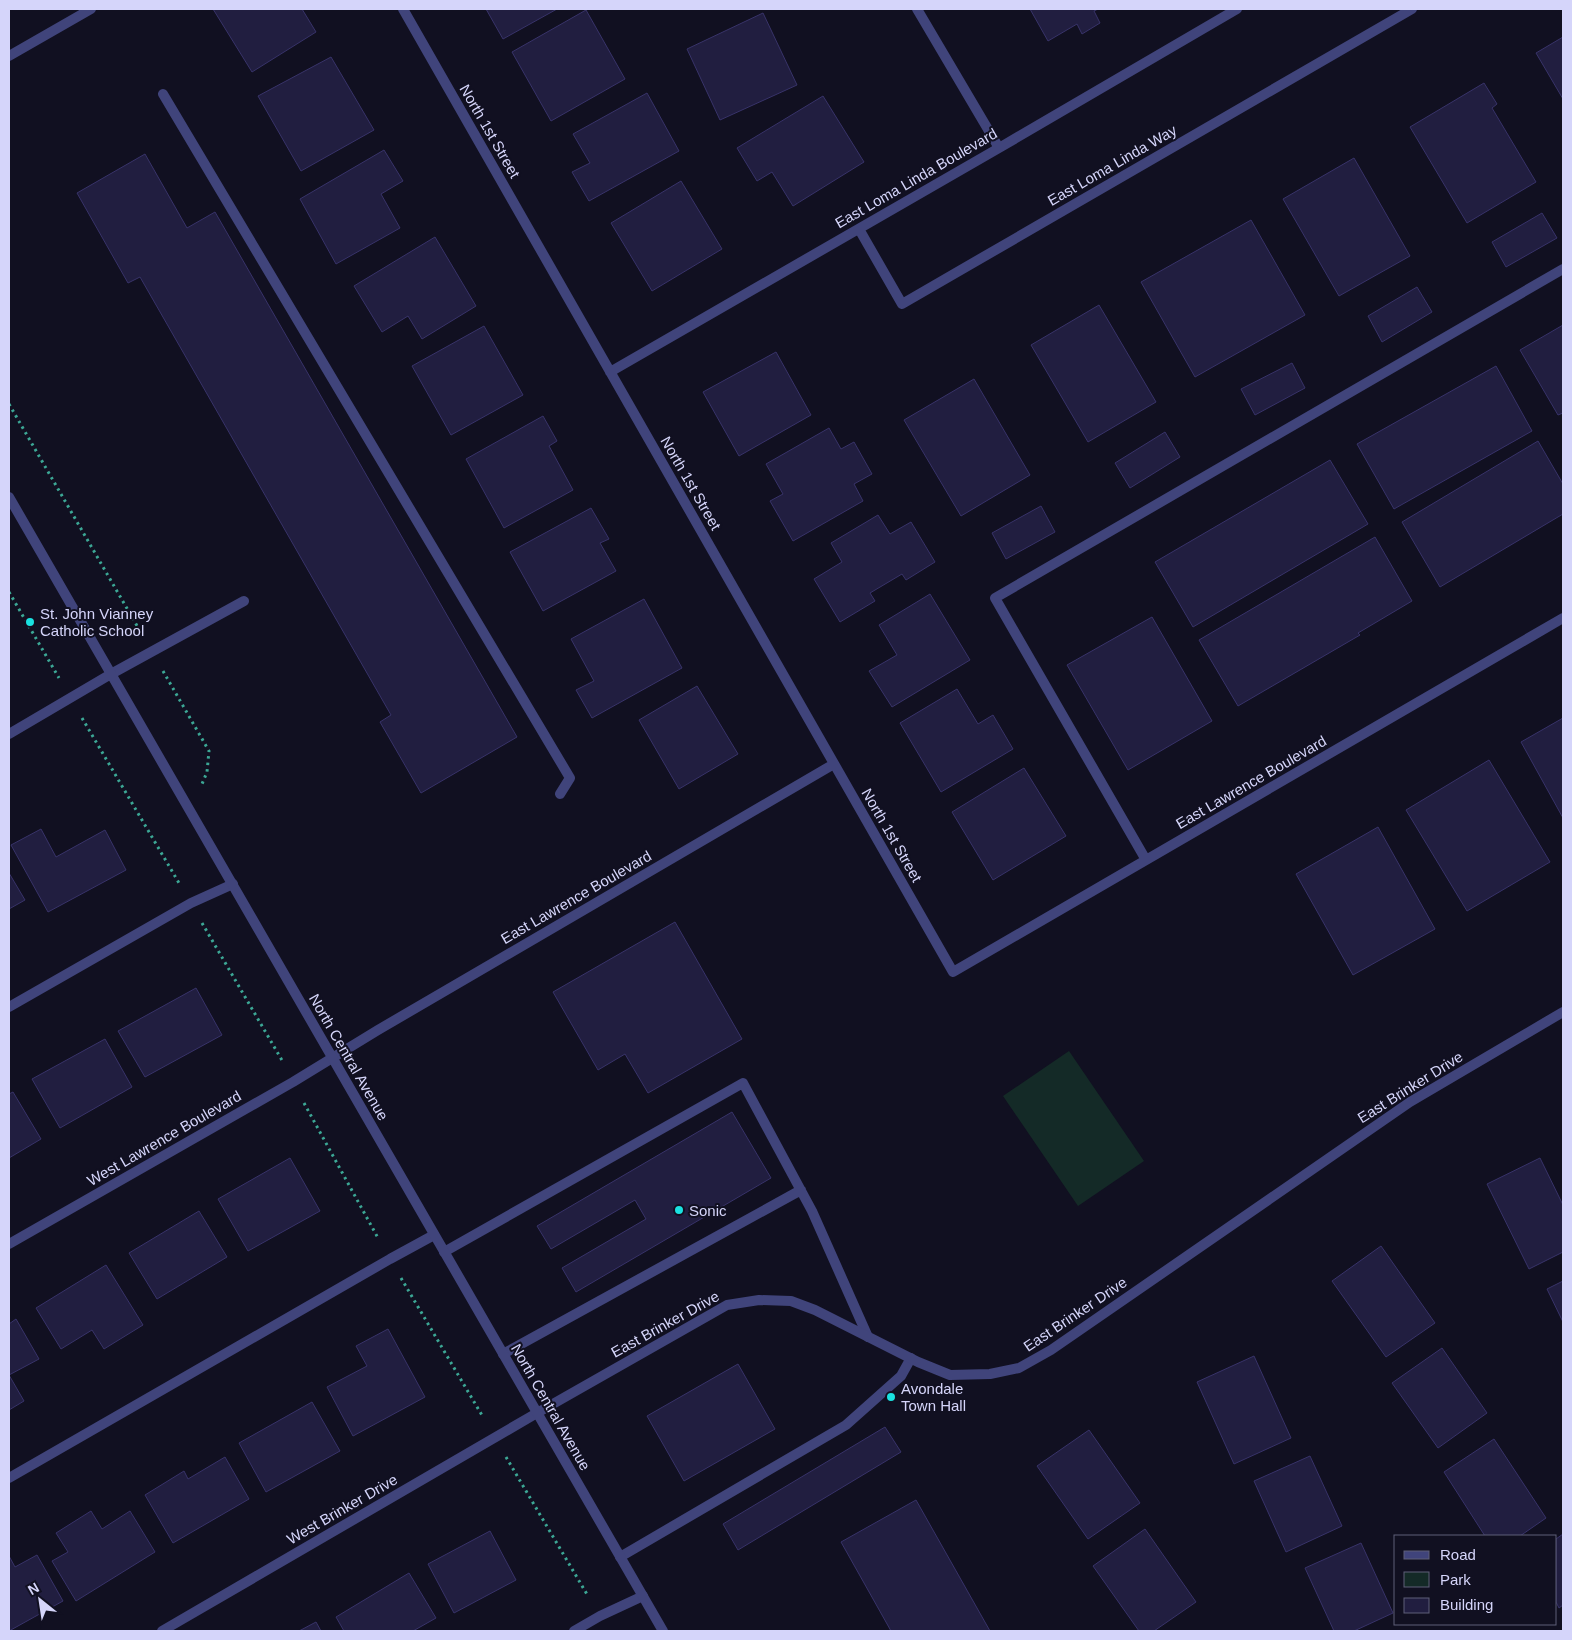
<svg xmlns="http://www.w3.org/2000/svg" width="1572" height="1640" viewBox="0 0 1572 1640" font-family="Helvetica,sans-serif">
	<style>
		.green { fill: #142a27 }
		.building { fill: #211e40; stroke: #383369 }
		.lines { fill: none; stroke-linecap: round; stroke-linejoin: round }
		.path { stroke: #3ca795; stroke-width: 3; stroke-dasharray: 2.5 4; stroke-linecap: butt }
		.service { stroke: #40447b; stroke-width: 10 }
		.minor { stroke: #40447b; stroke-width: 10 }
		.tertiary { stroke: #40447b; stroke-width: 10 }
		.poi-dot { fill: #1ae1e0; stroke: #111021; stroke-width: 2 }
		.labels { text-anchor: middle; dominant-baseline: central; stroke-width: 4; stroke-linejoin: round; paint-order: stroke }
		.street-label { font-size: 15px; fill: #d5d5fa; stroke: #111021 }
		.poi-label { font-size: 15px; fill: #d5d5fa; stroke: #111021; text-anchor: start }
	</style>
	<rect width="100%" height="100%" fill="#111021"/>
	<path class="green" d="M1069,1051L1144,1161L1078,1206L1003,1096Z"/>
	<path class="building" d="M213,9H302L316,32L252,72Z
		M486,9H557L503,39Z
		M1030,9H1098L1094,11L1100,23L1082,34L1077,24L1048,41Z
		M586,10L625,79L551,121L512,52Z
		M763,13L797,85L720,120L687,49Z
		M1563,37V99L1536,53Z
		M331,57L374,130L301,171L258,96Z
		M1484,83L1497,104L1492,108L1536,182L1467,223L1410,127Z
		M647,93L679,151L589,201L572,172L590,163L573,134Z
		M823,96L864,162L793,206L772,172L757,181L737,148Z
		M384,150L403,181L381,194L400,228L336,264L300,199Z
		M145,154L187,228L215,212L517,737L421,793L380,722L391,715L140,277L128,283L77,193Z
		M1354,158L1410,256L1339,296L1283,199Z
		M681,181L722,249L652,291L611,223Z
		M1542,213L1557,238L1506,267L1492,242Z
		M1251,220L1305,315L1195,377L1141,282Z
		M435,237L476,306L422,339L408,316L382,332L354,286Z
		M1417,287L1432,312L1382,342L1368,316Z
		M1099,305L1156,402L1088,442L1031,345Z
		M1563,325V413L1558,415L1520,350Z
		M484,326L523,395L451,435L412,366Z
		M776,352L811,415L739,456L703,392Z
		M1292,363L1305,388L1255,415L1241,389Z
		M1496,366L1532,431L1394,509L1357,444Z
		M974,379L1030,475L961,516L904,420Z
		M543,416L557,441L549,446L573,490L504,528L466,459Z
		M829,428L841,449L854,442L872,474L854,484L863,501L793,541L770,501L783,494L766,464Z
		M1165,432L1180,457L1130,488L1115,463Z
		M1538,441L1563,484V514L1440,587L1402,522Z
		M1330,460L1368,524L1193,627L1155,562Z
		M1041,506L1055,532L1006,559L992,533Z
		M591,508L609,539L600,543L616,571L543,611L510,552Z
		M878,515L890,534L911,522L935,562L906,580L902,574L870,593L875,601L840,622L814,579L842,562L831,543Z
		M1375,537L1412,601L1358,633L1360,635L1238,706L1199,640Z
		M930,594L970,660L892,707L869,671L897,655L879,625Z
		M644,599L682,668L592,718L576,690L594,681L571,639Z
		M1152,617L1212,721L1128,770L1067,665Z
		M697,686L738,754L679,789L639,720Z
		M957,689L978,724L993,715L1013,749L941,792L900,723Z
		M1563,718V818L1521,742Z
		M1489,760L1550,862L1467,911L1406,810Z
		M1024,768L1066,836L993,880L952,812Z
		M1378,827L1435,929L1353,975L1296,874Z
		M41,829L56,857L105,830L126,870L48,912L11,845Z
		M9,873L25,900L9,909Z
		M675,922L742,1039L648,1093L625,1054L598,1070L553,992Z
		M196,988L222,1035L145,1077L118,1031Z
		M105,1039L132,1087L60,1128L32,1079Z
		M13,1092L41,1139L9,1158V1094Z
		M732,1112L771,1178L576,1292L562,1268L646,1219L635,1200L551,1249L537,1226Z
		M290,1158L320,1211L248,1251L218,1199Z
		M1540,1158L1563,1205V1252L1529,1269L1487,1184Z
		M199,1211L227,1257L157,1299L129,1253Z
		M1381,1246L1435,1323L1386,1357L1332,1281Z
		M106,1265L143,1325L104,1349L92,1330L61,1349L36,1308Z
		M1563,1281V1322L1547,1289Z
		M16,1319L39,1359L9,1375L24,1401L9,1410V1324Z
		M388,1329L425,1397L353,1436L327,1387L367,1366L356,1346Z
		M1442,1348L1487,1413L1438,1448L1392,1383Z
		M1254,1356L1291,1438L1234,1464L1197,1382Z
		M738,1364L775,1429L684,1481L647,1416Z
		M312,1402L340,1451L266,1492L239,1443Z
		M885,1427L901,1452L738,1550L723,1524Z
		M1089,1430L1140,1503L1088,1539L1037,1466Z
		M1494,1439L1546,1518L1520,1536H1485L1444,1472Z
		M1310,1456L1342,1526L1286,1552L1254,1481Z
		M225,1457L249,1499L173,1543L145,1495L184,1471L188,1479Z
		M916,1500L990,1631H891L841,1542Z
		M91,1511L102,1529L130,1511L155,1552L76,1601L52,1561L68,1552L56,1533Z
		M1145,1529L1196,1602L1154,1631H1139L1093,1566Z
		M490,1531L516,1580L454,1613L428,1564Z
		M1563,1534V1605L1559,1608L1556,1602V1539Z
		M1361,1543L1393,1613L1354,1631H1334L1305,1568Z
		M37,1555L63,1601L9,1631V1556L15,1567Z
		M409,1573L436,1618L413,1631H344L336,1617Z
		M316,1622L321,1631H299Z"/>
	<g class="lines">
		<path class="path" d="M9,404L140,631
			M9,592L59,678
			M163,671L209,751L207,772L202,784
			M82,718L179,883
			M202,923L283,1062
			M304,1103L378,1238
			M401,1278L483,1417
			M506,1457L588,1596"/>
		<path class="service" d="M163,94L570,778L560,794
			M111,674L244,601
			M9,1007L191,903L233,884
			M444,1252L743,1083L812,1211L868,1337
			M503,1354L801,1190
			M9,1478L390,1259L434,1235
			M620,1557L846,1425L901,1376L911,1358
			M574,1631L600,1616L643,1596"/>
		<path class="minor" d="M403,9L953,972L1563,618
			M917,9L999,148
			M9,56L91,9
			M859,229L902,304L1412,9
			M610,372L999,148L1237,9
			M1146,860L995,598L1563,269
			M9,1244L293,1082L378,1030L834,764
			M162,1631L537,1413L727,1305L759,1300L791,1301L815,1310L918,1362L950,1375L990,1374L1019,1368L1051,1350L1410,1102L1563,1012"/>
		<path class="tertiary" d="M9,497L663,1631
			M9,734L111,674"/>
	</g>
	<g class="poi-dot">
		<circle cx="30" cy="622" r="5"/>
		<circle cx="679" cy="1210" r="5"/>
		<circle cx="891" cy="1397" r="5"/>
	</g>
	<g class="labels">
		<g class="street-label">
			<text transform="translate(490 131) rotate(60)">North 1st Street</text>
			<text transform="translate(1112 165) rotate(-30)">East Loma Linda Way</text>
			<text transform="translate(916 178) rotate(-30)">East Loma Linda Boulevard</text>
			<text transform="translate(691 483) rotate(60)">North 1st Street</text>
			<text transform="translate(1251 782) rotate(-30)">East Lawrence Boulevard</text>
			<text transform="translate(892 835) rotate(60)">North 1st Street</text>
			<text transform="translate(576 897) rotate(-30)">East Lawrence Boulevard</text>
			<text transform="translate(349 1057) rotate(60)">North Central Avenue</text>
			<text transform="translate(1410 1087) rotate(-32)">East Brinker Drive</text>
			<text transform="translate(164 1138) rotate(-30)">West Lawrence Boulevard</text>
			<text transform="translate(1075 1314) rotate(-34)">East Brinker Drive</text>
			<text transform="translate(665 1324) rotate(-29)">East Brinker Drive</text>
			<text transform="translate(551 1407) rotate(60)">North Central Avenue</text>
			<text transform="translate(342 1509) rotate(-30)">West Brinker Drive</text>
		</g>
		<g class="poi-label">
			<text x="40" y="613">St. John Vianney<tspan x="40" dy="17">Catholic School</tspan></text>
			<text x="689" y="1210">Sonic</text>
			<text x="901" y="1388">Avondale<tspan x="901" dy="17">Town Hall</tspan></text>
		</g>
	</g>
	<rect width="1572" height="1640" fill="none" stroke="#d5d5fa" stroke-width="20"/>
	<rect x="1394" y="1535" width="162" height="90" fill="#111021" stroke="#5f5f78"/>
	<rect x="1404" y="1551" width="25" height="8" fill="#40447b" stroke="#5f5f78"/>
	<text x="1440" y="1560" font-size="15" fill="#d5d5fa">Road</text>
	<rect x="1404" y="1572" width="25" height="15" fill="#142a27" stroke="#5f5f78"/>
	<text x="1440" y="1585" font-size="15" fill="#d5d5fa">Park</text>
	<rect x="1404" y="1598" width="25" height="15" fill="#211e40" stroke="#5f5f78"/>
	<text x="1440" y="1610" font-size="15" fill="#d5d5fa">Building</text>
	<g transform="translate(40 1600) rotate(330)" stroke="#111021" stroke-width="4" paint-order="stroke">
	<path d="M0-4L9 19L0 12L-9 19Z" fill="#d5d5fa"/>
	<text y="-8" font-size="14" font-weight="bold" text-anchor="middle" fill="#d5d5fa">N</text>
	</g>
</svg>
